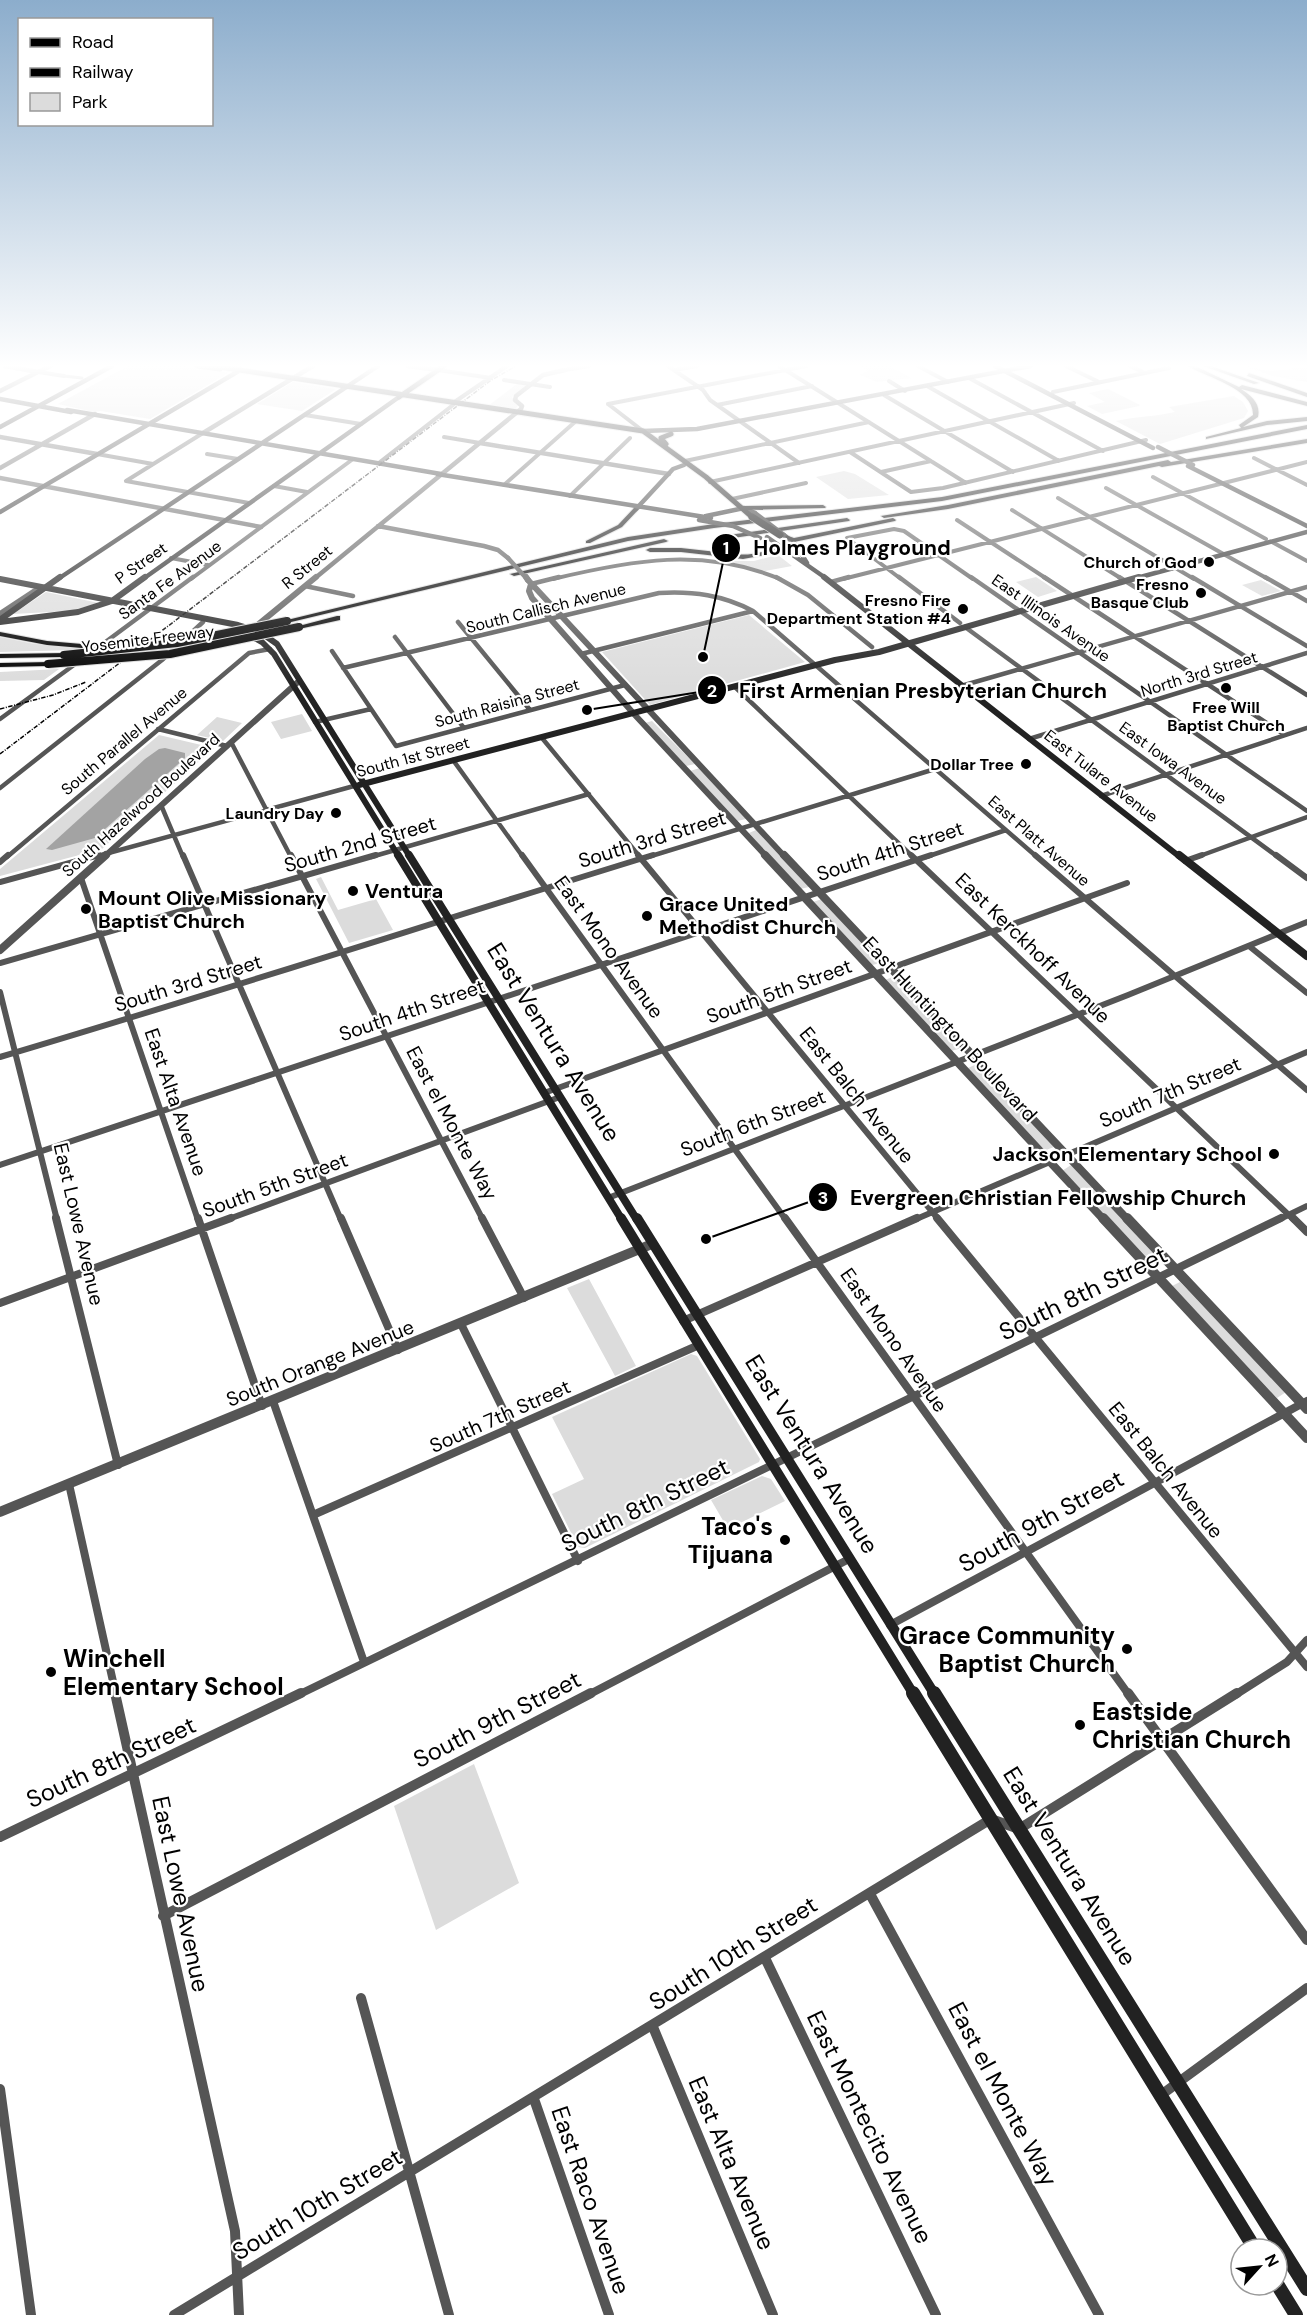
<svg xmlns="http://www.w3.org/2000/svg" width="1307" height="2315" viewBox="0 0 1307 2315" font-family="'DM Sans',sans-serif">
	<style>
		.green { fill: #dcdcdc }
		.water { fill: #a3a3a3 }
		.lines { fill: none; stroke-linecap: round; stroke-linejoin: round }
		.primary-casing { stroke: #dbdbdb; stroke-width: 7 }
		.motorway-casing { stroke: #dbdbdb; stroke-width: 2 }
		.pedestrian { stroke: #555; stroke-width: 3 }
		.minor-far4 { stroke: #555; stroke-width: 4 }
		.minor-far3 { stroke: #555; stroke-width: 4.5 }
		.minor-far2 { stroke: #555; stroke-width: 6 }
		.minor-far1 { stroke: #555; stroke-width: 8 }
		.minor { stroke: #555; stroke-width: 10 }
		.tertiary-far3 { stroke: #555; stroke-width: 4.5 }
		.tertiary-far2 { stroke: #555; stroke-width: 6 }
		.tertiary-far1 { stroke: #555; stroke-width: 8 }
		.tertiary { stroke: #555; stroke-width: 10 }
		.secondary-far4 { stroke: #222; stroke-width: 4.5 }
		.secondary-far3 { stroke: #222; stroke-width: 6 }
		.secondary-far2 { stroke: #222; stroke-width: 8 }
		.secondary-far1 { stroke: #222; stroke-width: 10 }
		.secondary { stroke: #222; stroke-width: 14 }
		.primary { stroke: #000; stroke-width: 5 }
		.motorway { fill: #000; fill-rule: evenodd }
		.rail { stroke: #000; stroke-width: 1.5; stroke-dasharray: 4.5 1.5 1 1.5; stroke-linecap: butt }
		.motorway-bridge-far1-casing { stroke: #dbdbdb; stroke-width: 8; stroke-linecap: butt }
		.motorway-bridge-casing { stroke: #dbdbdb; stroke-width: 10; stroke-linecap: butt }
		.tertiary-bridge-far1 { stroke: #555; stroke-width: 4.5 }
		.tertiary-bridge { stroke: #555; stroke-width: 6 }
		.secondary-bridge { stroke: #222; stroke-width: 4.5 }
		.motorway-bridge-far1 { stroke: #000; stroke-width: 7 }
		.motorway-bridge { stroke: #000; stroke-width: 8 }
		.poi-dot { fill: #000; stroke: #fff; stroke-width: 2 }
		.labels { text-anchor: middle; dominant-baseline: central; stroke-width: 4.5; stroke-linejoin: round; paint-order: stroke }
		.far-poi-label { font-size: 16px; font-weight: bold; fill: #000; stroke: #fff; text-anchor: end }
		.far-street-label { font-size: 16px; fill: #000; stroke: #fff }
		.street-label { font-size: 20px; fill: #000; stroke: #fff }
		.poi-label { font-size: 20px; font-weight: bold; fill: #000; stroke: #fff; text-anchor: start }
		.near-street-label { font-size: 24px; fill: #000; stroke: #fff }
		.near-poi-label { font-size: 24px; font-weight: bold; fill: #000; stroke: #fff; text-anchor: end }
		.leader { fill: none; stroke: #000; stroke-width: 2 }
		.callout-dot { fill: #000; stroke: #fff; stroke-width: 2 }
		.mark-label { font-size: 18px; text-anchor: middle; font-weight: bold; fill: #fff }
		.callout-label { font-size: 21px; text-anchor: middle; font-weight: bold; fill: #000; stroke: #fff; stroke-width: 4.5; stroke-linejoin: round; paint-order: stroke }
	</style>
	<rect width="100%" height="100%" fill="#fff"/>
	<path class="green" d="M128,366H185L228,373L150,419L101,411L93,412L58,404Z
		M860,366H890L911,378L877,382L860,375L868,371Z
		M1244,366L1270,371L1307,367V382L1273,376Z
		M293,382L336,389L302,411L257,404Z
		M518,383L527,385L512,397L518,405L515,410L488,406Z
		M1108,389L1140,405L1139,406L1102,414L1087,406L1105,402L1089,393Z
		M1234,396L1243,402L1248,411L1244,418L1160,444L1116,421C1137,416 1155,417 1175,412L1169,407Z
		M844,471L855,474L889,495L848,499L816,477Z
		M771,554L778,555L792,566L765,571L725,561H754L773,556Z
		M1036,577L1057,591L1038,597L1016,582Z
		M1261,580L1281,591L1262,596L1242,585Z
		M46,592L99,603L70,611L13,614Z
		M749,615L805,662L650,705L602,652Z
		M0,637L35,644L80,647L75,650L0,652Z
		M59,669L44,680L0,681V672Z
		M302,714L312,731L281,739L271,722Z
		M217,717L242,723L223,741L197,735Z
		M652,721L695,764L686,766L645,723Z
		M159,735L214,748L102,849L0,876V869Z
		M700,768L746,819L737,821L690,771Z
		M756,830L809,887L800,889L749,833Z
		M321,877L338,910L376,899L393,930L349,943L316,879Z
		M822,899L881,963L872,965L813,902Z
		M895,976L962,1048L951,1051L885,980Z
		M977,1064L1055,1146L1054,1147L1046,1150L1042,1149L968,1068Z
		M1071,1165L1161,1260V1261L1150,1264L1062,1171Z
		M589,1279L636,1366L615,1376L567,1288Z
		M1180,1282L1286,1392L1277,1398L1172,1286Z
		M691,1354L697,1356L760,1459L759,1462L585,1548L578,1547L552,1494L584,1479L552,1417Z
		M762,1476L771,1479L785,1501L728,1529L711,1500Z
		M474,1764L519,1883L436,1930L394,1806Z"/>
	<path class="water" d="M165,748L185,753V758L95,838L52,850L46,849L145,759L159,749Z"/>
	<g class="lines">
		<g class="primary-casing">
			<path id="primary" d="M197,366L220,369
				M213,366L643,431L706,477L752,517
				M399,397L444,366
				M666,444L661,438L671,434"/>
		</g>
		<g class="motorway-casing">
			<path id="motorway" d="M1188,366H1195L1239,387L1242,385L1307,402V406L1241,389C1252,396 1261,404 1258,417L1243,427L1267,421L1307,417V421L1267,425L1206,439V437L1241,428L1239,425L1253,415C1254,388 1207,378 1188,366Z
				M1203,366H1211L1259,383L1254,384Z
				M1249,373L1307,393V397L1247,376Z
				M1307,425V429L942,501L714,528L628,541L287,623L283,621L628,537L714,524L942,497Z
				M1307,439V443L1162,467L1159,466L948,509L884,518L881,516L948,505L1168,460L1171,462Z
				M823,505L826,507L825,508L744,510L741,508L744,506Z
				M634,508L639,509L622,527L590,543H586V541L618,525Z
				M847,518L850,520L849,521L733,538L723,544L724,547L735,551V554C749,556 769,552 780,544L784,546L781,552L743,559L681,552H650L646,550L650,548H681L726,553L719,549L715,543L729,535Z
				M893,518L896,520L895,521L794,542L777,535L780,533L794,538Z
				M664,539L668,541L666,542L514,576L510,574Z
				M337,616H340V620L299,629L295,627Z
				M0,632L47,641L82,644L86,646L82,648L47,645L0,636Z
				M67,653L68,655L64,657L0,658V654Z
				M51,662V666H48L0,667V663Z"/>
		</g>
		<path class="pedestrian" d="M64,376L82,378"/>
		<path class="minor-far4" d="M668,366L703,390L710,400L799,463
			M779,366L966,483
			M918,366L948,382
			M1066,366L1099,382
			M1130,366L1145,373
			M438,370L491,378
			M565,370L589,366
			M674,370L697,366
			M39,372L64,376
			M969,378L1103,451
			M504,380L550,387
			M889,381L905,391
			M927,386L1059,461
			M1053,392L1169,368
			M884,395L1013,472
			M453,403L507,366
			M608,404L806,366
			M608,404L643,431
			M717,405L812,386
			M305,415L361,424
			M444,437L480,443
			M850,452L911,492L943,488L1146,440
			M97,454L153,464
			M207,454L238,459
			M1254,458L1307,485
			M685,461L869,422
			M380,462L453,405
			M881,472L931,461
			M1153,477L1266,539
			M126,481L249,503
			M126,481L203,433
			M710,482L1074,403
			M504,485L576,421
			M274,486L307,492
			M1106,488L1268,579
			M570,496L630,438
			M1058,498L1194,579
			M732,499L806,483
			M1012,510L1122,579
			M957,520L1047,579
			M1272,542L1307,561
			M171,558L208,565
			M191,579L353,459
			M553,579C632,560 703,547 780,579
			M843,579L1307,462
			M901,579L847,538L894,529L904,531L973,579"/>
		<path class="minor-far3" d="M776,577L808,595L872,647
			M899,577L960,623
			M971,577L1307,811
			M1044,577L1285,735
			M1119,577L1307,695
			M1192,577L1307,646
			M1265,577L1307,601
			M831,582L849,577
			M531,584L559,577
			M305,586L353,596
			M458,622L530,710
			M965,627L1278,857
			M395,637L464,728
			M332,651L396,746L625,685
			M92,652L193,577
			M581,654L753,611
			M343,668L659,593C693,591 723,595 753,611L1037,857
			M961,686L1307,587
			M735,687L913,857
			M0,719L78,662
			M315,722L371,709
			M158,729L227,746
			M542,738L640,857
			M1029,739L1307,653
			M231,742L291,857
			M453,760L523,857
			M0,788L162,660L203,622
			M1101,796L1307,728
			M161,805L183,857
			M7,857L249,653L270,649
			M94,857L354,786
			M371,857L589,794
			M648,857L935,769
			M926,857L1006,830
			M1197,857L1307,817"/>
		<path class="minor-far2" d="M183,855L341,1220
			M291,855L483,1220
			M522,855L786,1220
			M638,855L939,1220
			M911,855L1294,1220
			M1035,855L1307,1090
			M1276,855L1307,878
			M1185,861L1202,855
			M0,862L8,855
			M81,878L198,1220
			M0,882L99,855
			M1249,946L1307,993
			M0,963L376,855
			M0,992L57,1220
			M0,1057C219,992 435,922 653,855
			M544,1093L1127,883
			M0,1165L931,855
			M608,1198L1128,995L1307,922
			M226,1220L560,1097
			M914,1220L1307,1052
			M1278,1220L1307,1206"/>
		<path class="minor-far1" d="M56,1218L118,1465
			M198,1218L262,1406
			M341,1218L398,1350
			M482,1218L524,1298
			M785,1218L1129,1695
			M937,1218L1307,1667
			M1293,1218L1307,1232
			M0,1303L231,1218
			M683,1321L917,1218
			M461,1324L578,1561
			M273,1401L364,1662
			M69,1484L116,1695
			M313,1515L699,1345
			M890,1625L1307,1401
			M298,1695L1281,1218
			M588,1695L849,1559
			M1235,1695L1287,1662L1307,1640"/>
		<path class="minor" d="M115,1693L235,2231L239,2315
			M1128,1693L1307,1940
			M0,1837L301,1693
			M870,1894L1099,2315
			M163,1916L591,1693
			M765,1958L936,2315
			M361,1998L449,2315
			M653,2027L773,2315
			M0,2089L31,2315
			M1161,2095L1307,1988
			M534,2099L609,2315
			M174,2315L991,1819L1019,1829L1237,1693"/>
		<path class="tertiary-far3" d="M5,366L38,372
			M408,366L438,370
			M0,391L50,366
			M203,433L313,366
			M0,437L97,454
			M480,443L669,474
			M0,468L95,414
			M0,478L261,527
			M378,526L484,546L498,550L508,558
			M314,579L521,409L522,406L515,400L516,396L543,375L565,370"/>
		<path class="tertiary-far2" d="M528,580L785,857
			M531,584L529,591L532,598L634,714L767,857
			M0,614L35,591L46,587
			M254,628L316,577
			M104,857L299,681"/>
		<path class="tertiary-far1" d="M765,855L1104,1220
			M784,855L1128,1220
			M0,950L106,855"/>
		<path class="tertiary" d="M1103,1218L1307,1438
			M1127,1218L1307,1409
			M0,1512L652,1244"/>
		<path class="secondary-far4" d="M995,366L1153,448
			M0,399L71,412
			M67,410L441,474
			M0,427L112,366
			M643,431L697,429L1030,366
			M1188,466L1307,526
			M437,474L711,518
			M636,509L673,469L684,465
			M0,512L237,372
			M706,516L744,508L755,513
			M784,535L795,544L807,563
			M767,537L827,579
			M58,579L378,366
			M143,579L399,397
			M1133,579L1307,532"/>
		<path class="secondary-far3" d="M824,577L1180,857
			M0,579L238,625L260,632L277,644L410,857
			M1,619L60,577
			M0,622L78,612L112,601L145,577
			M249,635L262,642L274,654L399,857
			M359,785L835,660L879,652L1139,577"/>
		<path class="secondary-far2" d="M398,855L622,1220
			M409,855L637,1220
			M1179,855L1307,956"/>
		<path class="secondary-far1" d="M621,1218L914,1695
			M637,1218L935,1695"/>
		<path class="secondary" d="M913,1693L1255,2249
			M934,1693L1307,2289
			M1277,2284L1296,2315"/>
		<use href="#primary" class="primary"/>
		<use href="#motorway" class="motorway"/>
		<path class="rail" d="M0,709L53,695L86,682
			M0,754L490,381L516,366"/>
		<g class="motorway-bridge-far1-casing">
			<path id="motorway-bridge-far1" d="M752,517L780,535"/>
		</g>
		<g class="motorway-bridge-casing">
			<path id="motorway-bridge" d="M64,655L177,643L287,621
				M48,664L170,654L299,627"/>
		</g>
		<path class="tertiary-bridge-far1" d="M508,558L527,579"/>
		<path class="tertiary-bridge" d="M526,577L528,580"/>
		<path class="secondary-bridge" d="M1158,447L1193,465
			M755,513L784,535
			M699,520L733,526L760,538"/>
		<use href="#motorway-bridge-far1" class="motorway-bridge-far1"/>
		<use href="#motorway-bridge" class="motorway-bridge"/>
	</g>
	<linearGradient id="sky" x2="0" y2="1"><stop stop-color="#8cadcc"/><stop offset="0.53" stop-color="#fff"/><stop offset="1" stop-color="#fff" stop-opacity="0"/></linearGradient>
	<rect width="1307" height="690" fill="url(#sky)"/>
	<g class="poi-dot">
		<circle cx="1209" cy="562" r="6"/>
		<circle cx="1201" cy="593" r="6"/>
		<circle cx="963" cy="609" r="6"/>
		<circle cx="1226" cy="688" r="6"/>
		<circle cx="1026" cy="764" r="6"/>
		<circle cx="336" cy="813" r="6"/>
		<circle cx="353" cy="891" r="6"/>
		<circle cx="86" cy="909" r="6"/>
		<circle cx="647" cy="916" r="6"/>
		<circle cx="1274" cy="1154" r="6"/>
		<circle cx="785" cy="1540" r="6"/>
		<circle cx="1127" cy="1649" r="6"/>
		<circle cx="51" cy="1672" r="6"/>
		<circle cx="1080" cy="1725" r="6"/>
	</g>
	<g class="labels">
		<g class="far-poi-label">
			<text x="1197" y="562">Church of God</text>
			<text x="1189" y="584">Fresno<tspan x="1189" dy="18">Basque Club</tspan></text>
			<text x="951" y="600">Fresno Fire<tspan x="951" dy="18">Department Station #4</tspan></text>
			<text x="1226" y="707" text-anchor="middle">Free Will<tspan x="1226" dy="18">Baptist Church</tspan></text>
			<text x="1014" y="764">Dollar Tree</text>
			<text x="324" y="813">Laundry Day</text>
		</g>
		<g class="far-street-label">
			<text transform="translate(141 563) rotate(-35)">P Street</text>
			<text transform="translate(307 567) rotate(-39)">R Street</text>
			<text transform="translate(170 580) rotate(-36)">Santa Fe Avenue</text>
			<text transform="translate(546 608) rotate(-14)">South Callisch Avenue</text>
			<text transform="translate(1051 618) rotate(35)">East Illinois Avenue</text>
			<text transform="translate(148 639) rotate(-7)">Yosemite Freeway</text>
			<text transform="translate(1199 674) rotate(-17)">North 3rd Street</text>
			<text transform="translate(507 703) rotate(-15)">South Raisina Street</text>
			<text transform="translate(124 741) rotate(-40)">South Parallel Avenue</text>
			<text transform="translate(413 757) rotate(-15)">South 1st Street</text>
			<text transform="translate(1173 763) rotate(36)">East Iowa Avenue</text>
			<text transform="translate(1101 776) rotate(38)">East Tulare Avenue</text>
			<text transform="translate(141 805) rotate(-42)">South Hazelwood Boulevard</text>
			<text transform="translate(1039 841) rotate(41)">East Platt Avenue</text>
		</g>
		<g class="street-label">
			<text transform="translate(652 839) rotate(-17)">South 3rd Street</text>
			<text transform="translate(360 844) rotate(-16)">South 2nd Street</text>
			<text transform="translate(890 851) rotate(-18)">South 4th Street</text>
			<text transform="translate(609 947) rotate(54)">East Mono Avenue</text>
			<text transform="translate(1033 948) rotate(44)">East Kerckhoff Avenue</text>
			<text transform="translate(188 983) rotate(-17)">South 3rd Street</text>
			<text transform="translate(779 991) rotate(-20)">South 5th Street</text>
			<text transform="translate(412 1010) rotate(-19)">South 4th Street</text>
			<text transform="translate(950 1029) rotate(47)">East Huntington Boulevard</text>
			<text transform="translate(1170 1092) rotate(-23)">South 7th Street</text>
			<text transform="translate(857 1095) rotate(51)">East Balch Avenue</text>
			<text transform="translate(176 1102) rotate(71)">East Alta Avenue</text>
			<text transform="translate(452 1123) rotate(62)">East el Monte Way</text>
			<text transform="translate(753 1123) rotate(-21)">South 6th Street</text>
			<text transform="translate(275 1185) rotate(-20)">South 5th Street</text>
			<text transform="translate(79 1224) rotate(77)">East Lowe Avenue</text>
			<text transform="translate(894 1340) rotate(55)">East Mono Avenue</text>
			<text transform="translate(320 1363) rotate(-22)">South Orange Avenue</text>
			<text transform="translate(500 1416) rotate(-24)">South 7th Street</text>
			<text transform="translate(1166 1470) rotate(51)">East Balch Avenue</text>
		</g>
		<g class="poi-label">
			<text x="365" y="891">Ventura</text>
			<text x="98" y="898">Mount Olive Missionary<tspan x="98" dy="23">Baptist Church</tspan></text>
			<text x="659" y="904">Grace United<tspan x="659" dy="23">Methodist Church</tspan></text>
			<text x="1262" y="1154" text-anchor="end">Jackson Elementary School</text>
		</g>
		<g class="near-street-label">
			<text transform="translate(554 1042) rotate(58)">East Ventura Avenue</text>
			<text transform="translate(1083 1293) rotate(-26)">South 8th Street</text>
			<text transform="translate(812 1454) rotate(58)">East Ventura Avenue</text>
			<text transform="translate(645 1505) rotate(-26)">South 8th Street</text>
			<text transform="translate(1041 1521) rotate(-29)">South 9th Street</text>
			<text transform="translate(497 1719) rotate(-27)">South 9th Street</text>
			<text transform="translate(111 1762) rotate(-25)">South 8th Street</text>
			<text transform="translate(1070 1866) rotate(58)">East Ventura Avenue</text>
			<text transform="translate(181 1894) rotate(78)">East Lowe Avenue</text>
			<text transform="translate(733 1953) rotate(-32)">South 10th Street</text>
			<text transform="translate(1003 2094) rotate(62)">East el Monte Way</text>
			<text transform="translate(870 2127) rotate(64)">East Montecito Avenue</text>
			<text transform="translate(732 2163) rotate(67)">East Alta Avenue</text>
			<text transform="translate(591 2200) rotate(71)">East Raco Avenue</text>
			<text transform="translate(317 2204) rotate(-31)">South 10th Street</text>
		</g>
		<g class="near-poi-label">
			<text x="773" y="1526">Taco's<tspan x="773" dy="28">Tijuana</tspan></text>
			<text x="1115" y="1635">Grace Community<tspan x="1115" dy="28">Baptist Church</tspan></text>
			<text x="63" y="1658" text-anchor="start">Winchell<tspan x="63" dy="28">Elementary School</tspan></text>
			<text x="1092" y="1711" text-anchor="start">Eastside<tspan x="1092" dy="28">Christian Church</tspan></text>
		</g>
	</g>
	<path class="leader" d="M703 657L726 548M587 710L712 690M706 1239L823 1197"/>
	<g class="callout-dot">
		<circle cx="703" cy="657" r="6"/>
		<circle cx="587" cy="710" r="6"/>
		<circle cx="706" cy="1239" r="6"/>
		<circle cx="726" cy="548" r="15"/>
		<circle cx="712" cy="690" r="15"/>
		<circle cx="823" cy="1197" r="15"/>
	</g>
	<g class="mark-label">
		<text x="726" y="554">1</text>
		<text x="712" y="697">2</text>
		<text x="823" y="1204">3</text>
	</g>
	<g class="callout-label">
		<text x="852" y="555">Holmes Playground</text>
		<text x="923" y="698">First Armenian Presbyterian Church</text>
		<text x="1048" y="1205">Evergreen Christian Fellowship Church</text>
	</g>
	<rect x="18" y="18" width="195" height="108" fill="#ffffff" stroke="#999999" stroke-width="1.5"/>
	<rect x="30" y="38" width="30" height="9" fill="#000000" stroke="#999999" stroke-width="1.5"/>
	<text x="72" y="48" font-size="18" fill="#000000">Road</text>
	<rect x="30" y="68" width="30" height="9" fill="#000000" stroke="#999999" stroke-width="1.5"/>
	<text x="72" y="78" font-size="18" fill="#000000">Railway</text>
	<rect x="30" y="93" width="30" height="18" fill="#dcdcdc" stroke="#999999" stroke-width="1.5"/>
	<text x="72" y="108" font-size="18" fill="#000000">Park</text>
	<g transform="translate(1259 2267) rotate(63)"><circle r="28" fill="#ffffff" stroke="#999999" stroke-width="1.5"/>
	<path d="M0-4.5L10 22L0 15L-10 22Z" fill="#000000"/>
	<text y="-9" font-size="16" font-weight="bold" text-anchor="middle" fill="#000000">N</text>
	</g>
</svg>
